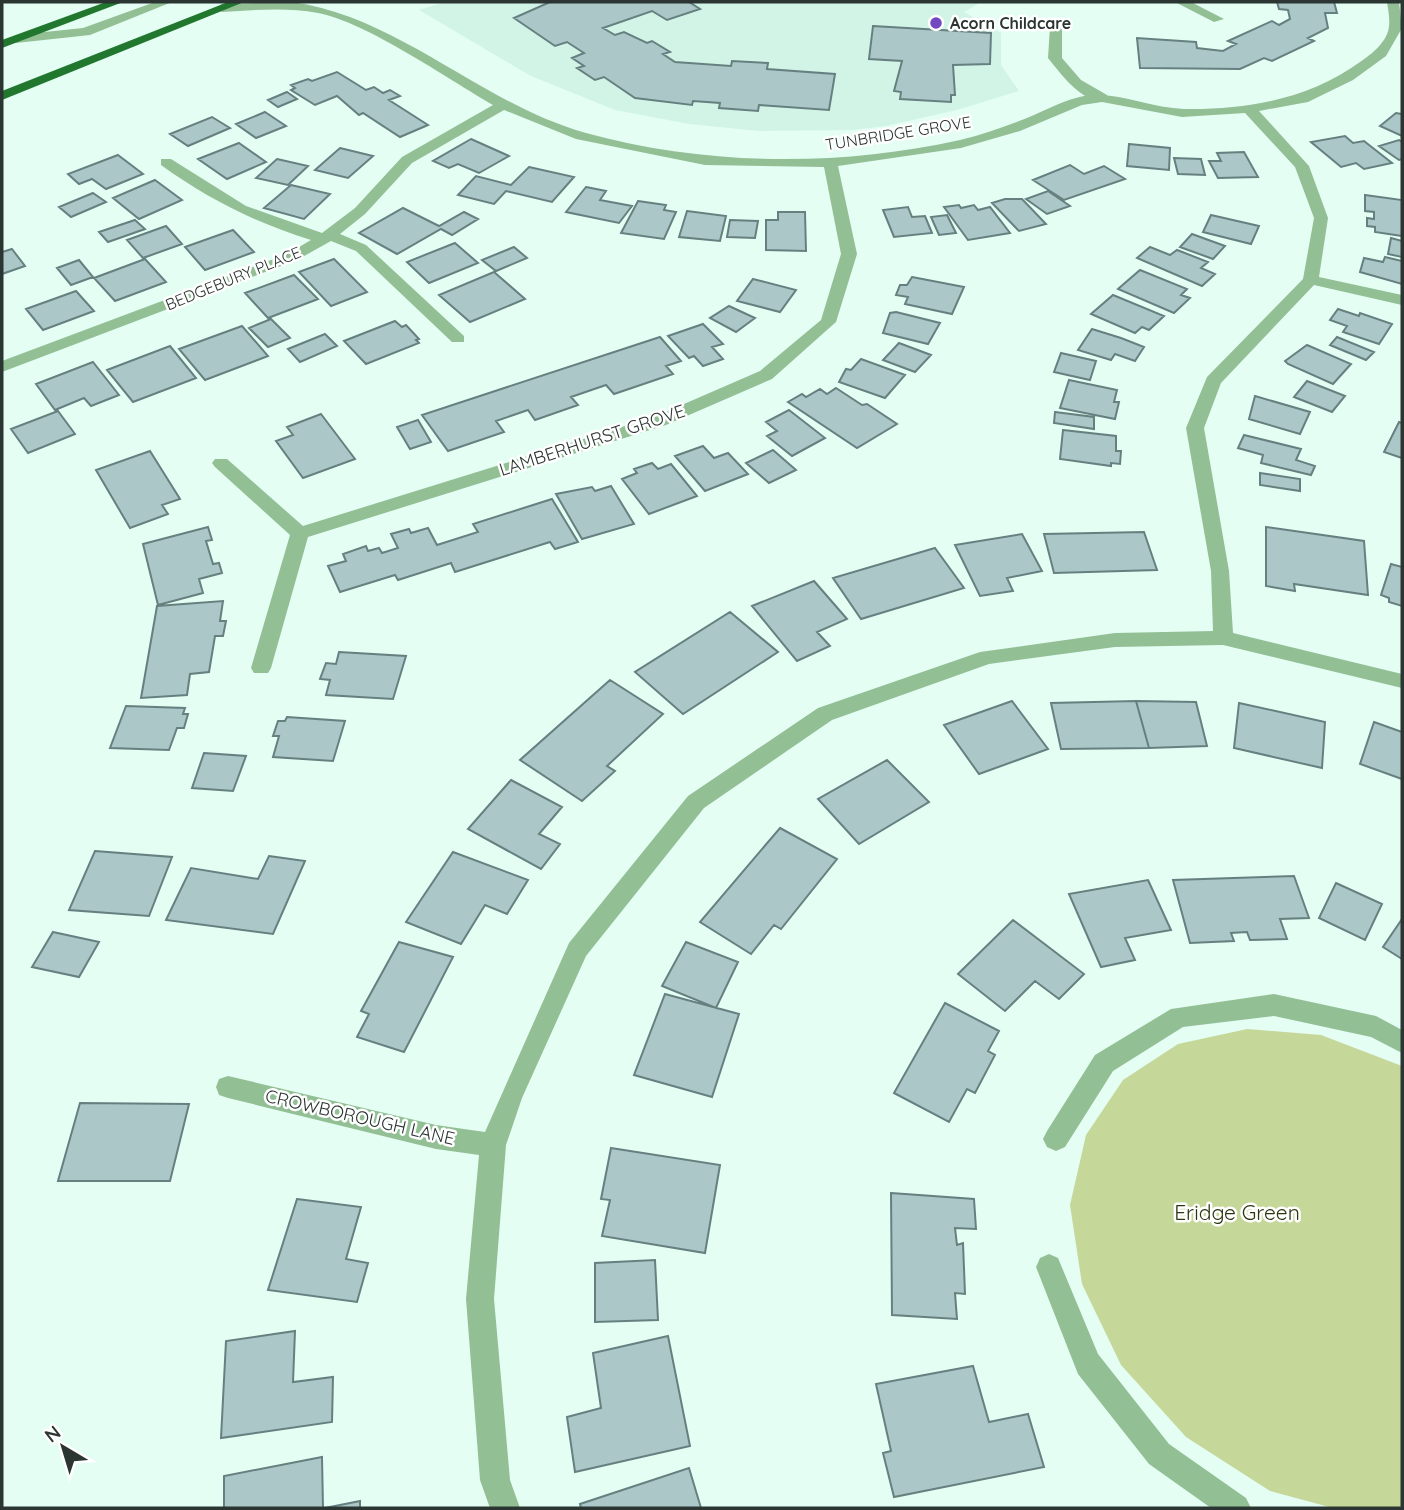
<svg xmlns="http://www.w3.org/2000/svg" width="1404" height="1510" viewBox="0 0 1404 1510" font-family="Quicksand,sans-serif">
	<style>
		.built { fill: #d2f4e7 }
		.green { fill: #c6d79a }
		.building { fill: #abc7c7; stroke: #668080; stroke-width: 2 }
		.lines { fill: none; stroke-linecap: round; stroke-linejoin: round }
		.lane { fill: #93bf95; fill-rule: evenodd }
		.street { fill: #93bf95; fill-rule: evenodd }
		.highway { fill: #21772e; fill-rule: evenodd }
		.poi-dot { fill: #7347bf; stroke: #fff; stroke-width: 2.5 }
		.labels { text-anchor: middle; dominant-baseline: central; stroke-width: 5; stroke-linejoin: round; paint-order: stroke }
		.far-poi-label { font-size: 16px; font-weight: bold; fill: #2b3532; stroke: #fff; text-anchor: start }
		.far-street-label { font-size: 16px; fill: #2b3532; stroke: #fff }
		.street-label { font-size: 18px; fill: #2b3532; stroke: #fff }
		.near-park-label { font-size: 21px; fill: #2d3512; stroke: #fff }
	</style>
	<rect width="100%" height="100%" fill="#e4fef4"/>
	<path class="built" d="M445,2H981L964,12L1001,33V65L1019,91L957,110L886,126L852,130L758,131L689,124L615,110L531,76L419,10Z"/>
	<path class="green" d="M1247,1029L1321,1035L1402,1066V1508H1333L1270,1491L1186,1437L1121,1365L1082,1284L1070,1205L1086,1135L1123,1080L1178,1044Z"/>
	<path class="building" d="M550,2H689L700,9L667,20L652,11L603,28L615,35L624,32L647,43L652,41L670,52L663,54L675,62L731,66L732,61L768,63L767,69L835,74L829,110L759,105L758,111L719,108L720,103L693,101L692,105L635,98L604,77L595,80L577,68L584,66L572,58L584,53L567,42L555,46L514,18Z
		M1277,2H1334L1337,13H1325L1328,28L1308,38L1314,41L1272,61L1264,58L1240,69L1140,68L1137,38L1196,42L1197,48L1223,51L1236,44L1228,41L1272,21L1279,25L1290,19L1288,10L1279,9Z
		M873,26L991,33L990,64L953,65L955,95H951V102L900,99L901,92L894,91L902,61L869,59Z
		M337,72L366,90L374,87L383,93L390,90L400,96L389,100L428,125L400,137L363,113L359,115L337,96L315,105L291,90L295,88L291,85L308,79L312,81Z
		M287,92L297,99L278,107L268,100Z
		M265,112L286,126L256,138L236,124Z
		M1396,113L1402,114V136L1380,126Z
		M212,117L230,128L188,146L170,134Z
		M1345,136L1353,143L1364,141L1392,163L1364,169L1356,163L1341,167L1311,142Z
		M471,139L509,156L479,173L458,164L449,168L433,161Z
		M1399,140L1402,142V159L1399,160L1379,146Z
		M239,143L266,162L227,179L198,159Z
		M1129,144L1170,148L1169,170L1127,166Z
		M340,148L373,156L348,178L315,170Z
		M1244,152L1258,177L1218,178L1209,161H1221L1217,153Z
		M118,155L143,174L106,189L92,179L79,184L68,174Z
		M1174,158L1201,159L1205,175L1178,174Z
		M277,159L308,166L288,185L256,178Z
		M1070,165L1084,174L1104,166L1125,179L1064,200L1033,180Z
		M529,167L574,177L552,202L506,191L494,204L458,195L476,176L511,185Z
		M155,180L182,200L139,219L113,198Z
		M291,185L330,194L304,219L264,208Z
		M586,187L606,191L600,200L632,206L619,223L566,212Z
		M1048,191L1070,206L1047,214L1026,199Z
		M93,193L106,202L71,217L59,207Z
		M1365,195L1402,200V236L1375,232V227L1367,226V218L1374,219V212L1365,211Z
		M1005,199H1022L1046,224L1019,231L992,203Z
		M638,201L666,205L664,210L676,212L664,239L621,233Z
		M959,205L961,208L974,205L978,210L990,207L1010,233L968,240L944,207Z
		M908,207L912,217L925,216L932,233L894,237L883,210Z
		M403,208L439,226L464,212L478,219L452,235L441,229L397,254L359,233Z
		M687,211L726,216L720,241L679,237Z
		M778,212H805L806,251L766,250V220H778Z
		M947,215L956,233L939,235L931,217Z
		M1211,215L1259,226L1251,244L1203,232Z
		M135,220L145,229L108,242L99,232Z
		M730,220L758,221L755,238L727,237Z
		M166,226L182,244L143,258L127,240Z
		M233,230L254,252L205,270L185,247Z
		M1192,234L1225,246L1213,259L1180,247Z
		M1391,238L1402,241V257L1388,254Z
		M455,243L478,263L429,283L407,262Z
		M514,247L527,258L496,271L482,260Z
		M1150,247L1170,255L1177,250L1208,262L1201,268L1215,274L1202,286L1137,258Z
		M12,249L25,266L2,274V252Z
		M1385,257L1402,261V284L1360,272L1364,258L1383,262Z
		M145,259L166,282L115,301L94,278Z
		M334,259L367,292L331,306L299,272Z
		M79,260L93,277L71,285L57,268Z
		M1140,270L1187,289L1181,295L1190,298L1174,313L1118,289Z
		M494,272L525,299L470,322L439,295Z
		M294,275L318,299L268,318L245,293Z
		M912,277L964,287L952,314L905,304L908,297L896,295L900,285H907Z
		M753,279L796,290L780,312L737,301Z
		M76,291L94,311L43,330L26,309Z
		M1113,295L1164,316L1149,330L1142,327L1135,333L1091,314Z
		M729,306L755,318L736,332L710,318Z
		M1338,309L1359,316L1360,313L1392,324L1379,344L1343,332L1347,326L1330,320Z
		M896,312L940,323L928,344L883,333L890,313Z
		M271,319L290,338L268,347L249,328Z
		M395,321L402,327L406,325L419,339L416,340L419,343L366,364L344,341Z
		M703,324L723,344L712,347L723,359L703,366L694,356L689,358L668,336Z
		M242,326L268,356L205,380L179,349Z
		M1092,329L1121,338L1144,347L1135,361L1115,354L1111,360L1078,350Z
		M325,334L337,346L300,362L288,349Z
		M660,337L681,361L666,366L673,374L614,394L606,385L571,397L578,405L535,420L528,410L496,421L504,432L448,451L422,415Z
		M1337,337L1374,352L1366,360L1330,345Z
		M899,343L931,355L915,372L883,360Z
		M1307,345L1351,364L1333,384L1288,364L1285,361Z
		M170,346L196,378L133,402L107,370Z
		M1061,353L1096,361L1090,380L1054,372Z
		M861,359L905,375L885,398L839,382L846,369L851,370Z
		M93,362L119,395L91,406L84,398L55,410L36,384Z
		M1069,380L1117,390L1114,402H1119L1115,419L1060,408Z
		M1307,381L1345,396L1332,412L1294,397Z
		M836,388L862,405L867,404L897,424L857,448L788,402L802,394L806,397L820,389L827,394Z
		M1255,396L1310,412L1300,434L1249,419Z
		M789,410L825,438L792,456L767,436L777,431L766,422Z
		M58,411L75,434L28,453L11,429Z
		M1055,412L1094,417V429L1054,423Z
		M321,414L355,459L303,478L276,441L293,435L287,427Z
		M418,420L431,442L410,449L397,427Z
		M1399,422L1402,423V458L1384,452Z
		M1063,430L1116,436V451H1121L1120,464L1111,463V466L1060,459Z
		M1244,435L1301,449L1296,460L1315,466L1311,475L1261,463L1263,455L1238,448Z
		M703,446L714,458L728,453L748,474L705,491L675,456Z
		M773,450L796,470L769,483L746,463Z
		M150,451L180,499L162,505L168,514L130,528L96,470Z
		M652,463L658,469L671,464L697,496L649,514L622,479L637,473L634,469Z
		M1260,473L1300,479V491L1260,485Z
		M611,486L634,524L582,539L556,494L592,487L595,491Z
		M552,499L578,542L555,549L550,542L455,572L451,563L398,580L395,575L340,592L328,566L346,561L343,554L366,546L368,551L379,548L382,553L398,548L391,534L409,529L411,533L428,528L437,545L478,532L473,524Z
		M208,527L212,540L206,541L213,564L219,563L222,573L199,579L203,593L158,605L143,544Z
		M1266,527L1364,541L1368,595L1294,584L1295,591L1266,586Z
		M1144,532L1157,570L1054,573L1044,534Z
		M1022,534L1042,571L1007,578L1013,591L980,596L955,545Z
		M935,548L964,588L861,619L833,578Z
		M1391,564L1402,567V606L1389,602V598L1381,595Z
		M814,581L847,619L817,632L830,646L797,661L752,606Z
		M223,601L220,621H226L223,636H215L209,672L190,674L187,695L141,698L157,606Z
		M730,612L778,652L683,714L635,672Z
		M339,652L406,656L393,699L326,695L330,680L320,679L326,663L336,664Z
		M610,680L663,714L607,766L615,771L582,801L520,760Z
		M1012,701L1048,749L979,774L944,725Z
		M1136,701L1196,702L1207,746L1149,748Z
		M1136,701L1149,748L1061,749L1051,703Z
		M1239,703L1325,722L1322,768L1234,748Z
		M126,706L185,708L183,714H188L184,728H177L169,750L110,748Z
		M287,717L345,721L333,761L273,757L279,736H273L278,721H285Z
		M1374,722L1402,732V779L1360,764Z
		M204,753L246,756L233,791L192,788Z
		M887,760L929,802L859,844L818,799Z
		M511,780L562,807L539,834L560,844L541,869L468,829Z
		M780,828L837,859L781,929L774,925L751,954L700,922Z
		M95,851L172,857L149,916L69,910Z
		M453,852L528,880L507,914L485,905L461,944L406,922Z
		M269,856L305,861L273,934L166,920L191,868L258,879Z
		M1294,876L1309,918L1280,919L1287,939L1250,940L1247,932L1231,933L1234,941L1190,943L1173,880Z
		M1148,880L1171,930L1125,938L1135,960L1101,967L1069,894Z
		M1336,883L1382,904L1365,940L1319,918Z
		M1402,919V959L1383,947Z
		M1013,920L1084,974L1059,999L1035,981L1005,1011L958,974Z
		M53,932L99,942L79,977L32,967Z
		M399,942L453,957L404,1052L357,1037L369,1014L361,1011Z
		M686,942L738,962L716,1008L662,986Z
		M665,994L739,1014L712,1097L634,1075Z
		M945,1003L999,1031L988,1051L995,1055L975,1093L967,1089L949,1122L894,1093Z
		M80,1103L189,1104L170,1181H58Z
		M611,1148L720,1165L705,1253L602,1236L610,1200L601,1199Z
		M891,1193L974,1199L976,1229L955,1228L957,1245L963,1243L965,1294L955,1293L957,1319L892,1315Z
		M297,1199L361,1207L346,1259L368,1263L357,1302L268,1290Z
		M655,1260L658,1320L595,1322V1263Z
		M295,1331L293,1382L333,1377L332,1422L221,1438L226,1341Z
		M668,1336L690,1446L575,1472L567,1417L601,1408L593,1353Z
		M973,1366L989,1422L1028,1414L1044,1467L894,1497L883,1453L891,1451L876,1384Z
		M322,1457L323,1508H224V1476Z
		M689,1468L701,1508H581L580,1504Z
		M360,1501V1508H325Z"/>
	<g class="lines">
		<path class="lane" d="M155,2H172L90,35L16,43L10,39L16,35L83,28Z
			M1175,2H1191L1224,19L1214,22Z
			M1056,23L1062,27V58L1081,80L1107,95V101C1083,105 1061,74 1048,58L1050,27Z"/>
		<path class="street" d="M292,2C400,17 481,104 586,133C706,166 838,167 960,140C985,134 1010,125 1034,115C1050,108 1067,99 1084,96C1118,91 1150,108 1184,109C1247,110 1309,99 1360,62C1372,54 1388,41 1389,26C1390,18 1388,9 1387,2H1399L1402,28L1386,56L1353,80L1308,102L1259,111L1309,166L1328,218L1319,277L1402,295V305L1314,285L1221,383L1204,428L1229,571L1233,633L1402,674V688L1223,645L1115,647L989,664L832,720L704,808L586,956L522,1098L506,1145L494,1299L510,1480L520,1508H490L480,1480L466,1299L479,1155L436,1149L228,1098L219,1095L216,1087L219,1079L228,1076L436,1125L485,1132L569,943L688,796L818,708L980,652L1115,633L1213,631L1211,571L1186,428L1207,377L1303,279L1314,218L1295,167L1245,113L1182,117L1102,102L1082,105L1020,131L961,148L838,166L857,254L836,322L772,379L666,425L308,537L271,668L268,673H254L251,668L290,535L215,467L212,463L215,459H227L303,526L654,417L760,371L821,320L841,254L824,167L705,165L576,139L504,110L412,163L365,214L340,234L366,245L464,336V342H452L356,251L331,241L297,260L2,372V361L287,254L311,240C256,223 208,199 161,165V159H171L246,206L322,233L355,208L402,157L493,105C448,79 366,22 318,13C286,7 255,10 222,12L216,8L222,4Z
			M1274,994L1376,1016L1402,1030V1053L1371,1037L1274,1016L1183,1027L1113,1071L1065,1147L1056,1151L1047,1147L1043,1139L1047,1131L1095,1055L1171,1009Z
			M1049,1254L1058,1258L1098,1354L1169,1444L1246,1498L1251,1508H1211L1149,1464L1078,1374L1036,1267L1040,1258Z"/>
		<path class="highway" d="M106,2H123L2,48V40Z
			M228,2H244L2,100V91Z"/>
	</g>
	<circle class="poi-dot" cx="936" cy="23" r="7"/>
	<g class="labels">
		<g class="far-poi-label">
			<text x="950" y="23">Acorn Childcare</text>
		</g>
		<g class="far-street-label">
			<text transform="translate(898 133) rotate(-9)">TUNBRIDGE GROVE</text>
			<text transform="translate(233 278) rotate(-22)">BEDGEBURY PLACE</text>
		</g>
		<g class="street-label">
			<text transform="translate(592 440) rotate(-18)">LAMBERHURST GROVE</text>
			<text transform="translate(360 1117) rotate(13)">CROWBOROUGH LANE</text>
		</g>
		<g class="near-park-label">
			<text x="1237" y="1212">Eridge Green</text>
		</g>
	</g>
	<rect width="1404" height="1510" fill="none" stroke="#2b3532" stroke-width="7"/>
	<g transform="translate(63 1447) rotate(322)" stroke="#ffffff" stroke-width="5" paint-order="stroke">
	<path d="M0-5L12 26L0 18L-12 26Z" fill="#2b3532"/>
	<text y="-10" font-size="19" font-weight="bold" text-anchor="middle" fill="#2b3532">N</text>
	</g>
</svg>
